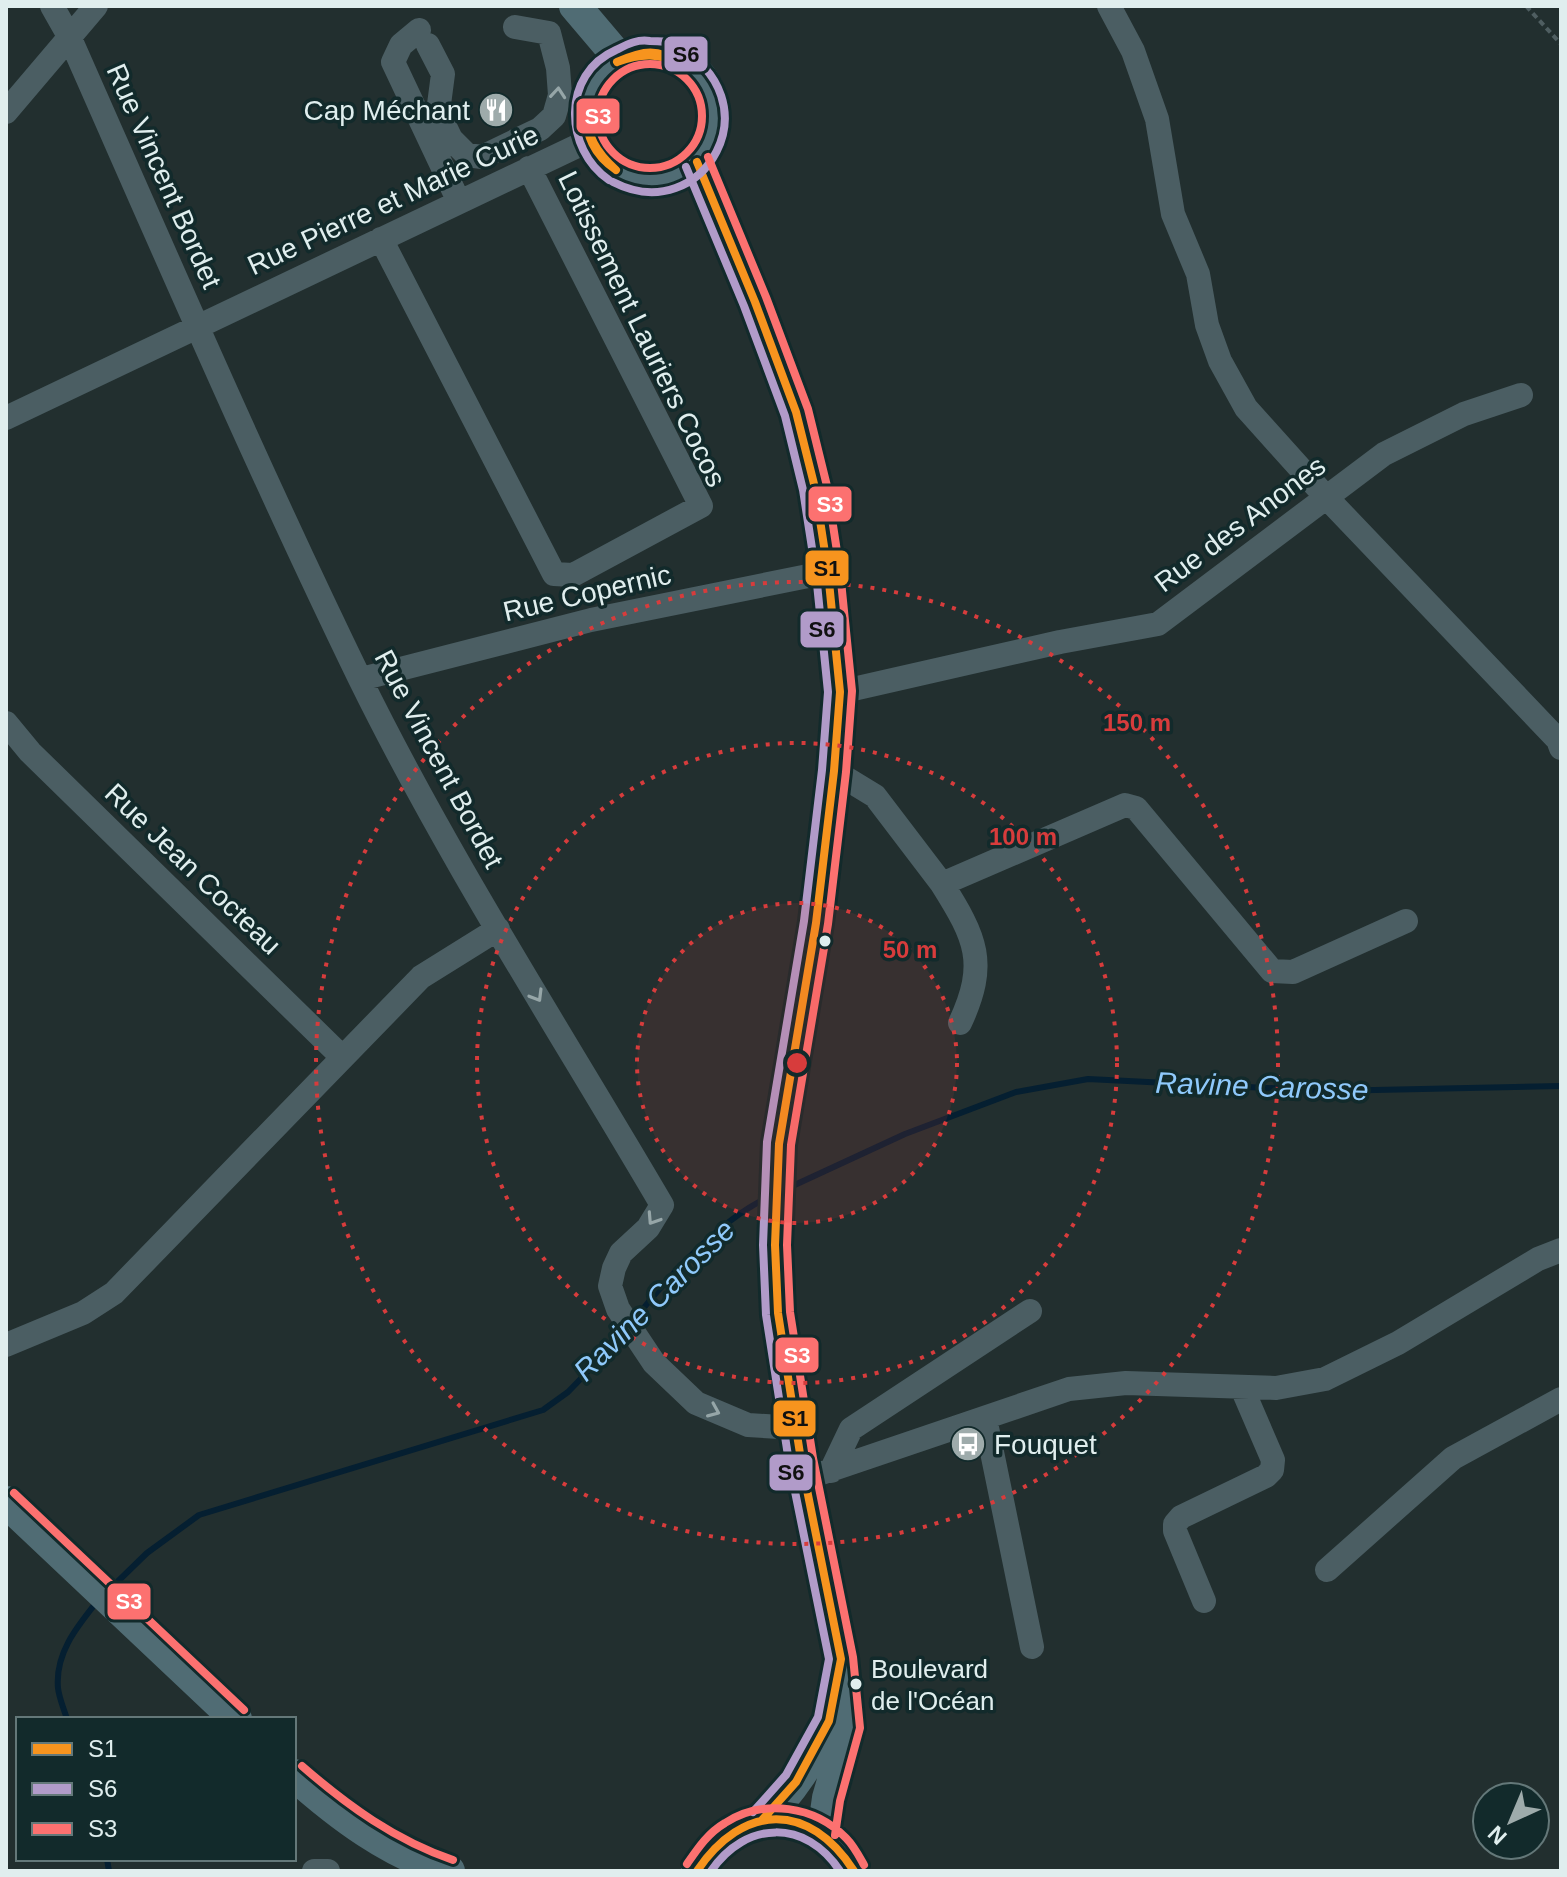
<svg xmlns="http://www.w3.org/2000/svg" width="1567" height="1877" viewBox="0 0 1567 1877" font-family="Arial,sans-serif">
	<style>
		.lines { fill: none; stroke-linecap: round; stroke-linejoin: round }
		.stream { stroke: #051f31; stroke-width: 6 }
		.path { stroke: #4f5e61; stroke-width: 4; stroke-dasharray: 6 4; stroke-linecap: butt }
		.minor { stroke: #4b5e63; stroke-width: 24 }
		.major { stroke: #506c74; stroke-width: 32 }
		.bus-1-casing { stroke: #122a2b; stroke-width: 14 }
		.bus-2-casing { stroke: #122a2b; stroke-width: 14 }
		.bus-3-casing { stroke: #122a2b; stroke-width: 14 }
		.bus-1 { stroke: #f7941e; stroke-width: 8 }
		.bus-2 { stroke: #b19bc9; stroke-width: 8 }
		.bus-3 { stroke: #fc7170; stroke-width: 8 }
		.oneway { stroke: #96a6a8 }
		.ring { fill: none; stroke: #d73c3c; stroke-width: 4; stroke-dasharray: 4 8 }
		.bus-dot { fill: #e0eeee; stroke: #122a2b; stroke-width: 3 }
		.labels { text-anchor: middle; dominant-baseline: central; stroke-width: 7; stroke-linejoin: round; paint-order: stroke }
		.bus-label { font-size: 26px; fill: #e0eeee; stroke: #122a2b; text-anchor: start }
		.poi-label { font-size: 28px; fill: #e0eeee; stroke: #122a2b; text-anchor: end }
		.street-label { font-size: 28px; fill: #e0eeee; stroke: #122a2b }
		.water-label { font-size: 30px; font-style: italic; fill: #8fc9fb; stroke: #122a2b }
		.centre { fill: #d73c3c; stroke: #122a2b; stroke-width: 4 }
		.ring-label { font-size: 24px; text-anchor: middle; font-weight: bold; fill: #d73c3c; stroke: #122a2b; stroke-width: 7; stroke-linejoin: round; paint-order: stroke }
		.line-badge { stroke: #122a2b; stroke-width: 3 }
		.badge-label { font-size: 22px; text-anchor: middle; font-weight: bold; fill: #fff }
		.pale-badge-label { font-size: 22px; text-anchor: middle; font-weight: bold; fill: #111 }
	</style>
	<rect width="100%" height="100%" fill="#222f2f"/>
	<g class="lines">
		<path class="stream" d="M786,1189L905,1134L1016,1092L1088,1079L1329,1091L1561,1086
			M634,1320C665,1280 719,1221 765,1199
			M110,1589L147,1553L199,1515L543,1410L568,1392L625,1333
			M67,1719C64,1709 59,1698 58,1688C55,1654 76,1628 96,1603
			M107,1859L109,1871"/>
		<path class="path" d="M1526,6L1561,44"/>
		<path class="minor" d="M52,6L69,36C164,251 257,467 360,679C449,860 560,1031 662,1205L648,1228L621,1253L614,1268L610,1286L618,1309L654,1363L696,1403L748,1425L796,1428
			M1109,6L1133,51L1157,119L1173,214L1198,274L1207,325L1220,361L1246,408L1326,497L1558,740L1561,748
			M419,30L401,45L393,62L459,202
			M428,45L443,74L438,112L451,139L467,155L482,157L540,129L554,116L560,95L558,68L549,33L515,27
			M6,112L96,6
			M381,239L554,574L573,575L701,506L529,168
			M6,418L590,140
			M361,679L591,620L828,572
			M840,692L1060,642L1158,624L1384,454L1464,414L1521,395
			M6,723L30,752L341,1056
			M834,771L875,796L942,884L1125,805L1136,808L1272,971L1293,972L1406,921
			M942,884C976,938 988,963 960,1023
			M6,1345L83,1313L114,1293L421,977L498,929
			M985,1418L1032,1647
			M831,1471L851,1429L1030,1311
			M804,1479L1069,1389L1126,1383L1276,1388L1325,1379L1398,1343L1538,1259L1561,1250
			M1327,1570L1453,1458L1561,1399
			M1204,1601L1175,1531V1524L1181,1517L1266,1476L1272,1470L1273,1460L1242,1388
			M314,1871H328"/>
		<path class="major" d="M575,6L620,59
			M586 116a64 64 0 1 1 128 0a64 64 0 1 1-128 0Z
			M697,162L755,302L796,412L815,488L828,572L840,692L834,771L816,923L779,1144L775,1245L778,1313L801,1460L841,1659L848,1729L828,1798L823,1833
			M6,1502L236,1719
			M294,1775C339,1815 390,1854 449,1871
			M762,1820C790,1794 814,1758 828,1722C833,1711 834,1697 836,1686
			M697,1871C730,1804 822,1801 854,1871"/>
		<g class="bus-1-casing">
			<path id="bus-1" d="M617,62C644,50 657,48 683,64
				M617,62C642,53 658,53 683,64
				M588,109C585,135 597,153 616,170
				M588,109C583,134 595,156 616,170
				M697,162L755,302L796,412L815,488L828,572L840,692L834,771L816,923L779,1144L775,1245L778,1313L801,1460L841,1659L829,1721L796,1782L762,1820
				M697,1871C743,1803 809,1801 854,1871"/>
		</g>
		<g class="bus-2-casing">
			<path id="bus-2" d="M686,167L744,306L785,416L803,490L816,574L828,692L822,770L804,921L767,1142L763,1245L766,1315L789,1462L829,1659L818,1717L786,1775L753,1812
				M609,180C564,149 561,74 616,50C628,44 637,39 650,41C659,41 667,41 674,45C778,99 704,229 613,182
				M711,1871C746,1820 806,1819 840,1871"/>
		</g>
		<g class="bus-3-casing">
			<path id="bus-3" d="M598 116a52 52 0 1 1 104 0a52 52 0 1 1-104 0Z
				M708,157L766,297L808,409L827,486L840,571L852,691L846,772L828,924L791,1145L787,1245L790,1312L813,1458L853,1657L860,1728L840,1801L835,1835
				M14,1493L244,1710
				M302,1766C348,1806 395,1840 453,1860
				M687,1864C698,1848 708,1833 725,1823C764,1798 815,1806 846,1838C854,1846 859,1856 864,1865"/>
		</g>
		<use href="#bus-1" class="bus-1"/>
		<use href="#bus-2" class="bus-2"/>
		<use href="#bus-3" class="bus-3"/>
	</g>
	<defs><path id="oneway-chevron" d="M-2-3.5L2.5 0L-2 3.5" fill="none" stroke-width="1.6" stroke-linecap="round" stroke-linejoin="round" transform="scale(2)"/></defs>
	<g class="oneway">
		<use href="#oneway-chevron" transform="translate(558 93) rotate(-85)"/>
		<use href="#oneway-chevron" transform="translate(537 996) rotate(59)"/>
		<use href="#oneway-chevron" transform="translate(653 1219) rotate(123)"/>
		<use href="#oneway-chevron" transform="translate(714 1411) rotate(23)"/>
	</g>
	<circle cx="797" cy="1063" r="160" fill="#d73c3c" fill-opacity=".12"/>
	<g class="ring">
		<circle cx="797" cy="1063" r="160"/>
		<circle cx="797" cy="1063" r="320"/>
		<circle cx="797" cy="1063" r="481"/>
	</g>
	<defs>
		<g id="restaurant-disc" transform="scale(1.8)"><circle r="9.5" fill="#9eabab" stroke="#122a2b"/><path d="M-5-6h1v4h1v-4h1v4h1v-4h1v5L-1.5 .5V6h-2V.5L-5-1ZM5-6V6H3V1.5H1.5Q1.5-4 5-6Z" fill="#fff"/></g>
		<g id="bus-disc" transform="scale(1.8)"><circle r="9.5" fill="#9eabab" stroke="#122a2b"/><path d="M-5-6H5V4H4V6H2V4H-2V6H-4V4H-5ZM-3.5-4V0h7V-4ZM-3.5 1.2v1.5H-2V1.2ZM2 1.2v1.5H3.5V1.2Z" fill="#fff"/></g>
	</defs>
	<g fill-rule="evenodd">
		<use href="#restaurant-disc" x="496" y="110"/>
		<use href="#bus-disc" x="968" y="1444"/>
	</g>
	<g class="bus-dot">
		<circle cx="825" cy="941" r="7"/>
		<circle cx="856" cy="1684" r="7"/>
	</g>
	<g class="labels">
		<g class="bus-label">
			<text x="871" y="1669">Boulevard<tspan x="871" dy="32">de l'Océan</tspan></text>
		</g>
		<g class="poi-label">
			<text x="470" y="110">Cap Méchant</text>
			<text x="994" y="1444" text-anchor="start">Fouquet</text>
		</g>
		<g class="street-label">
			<text transform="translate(164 176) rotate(66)">Rue Vincent Bordet</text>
			<text transform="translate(393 200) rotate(-25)">Rue Pierre et Marie Curie</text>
			<text transform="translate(642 329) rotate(64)">Lotissement Lauriers Cocos</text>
			<text transform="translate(1240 524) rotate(-37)">Rue des Anones</text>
			<text transform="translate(587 593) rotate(-13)">Rue Copernic</text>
			<text transform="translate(439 759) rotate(62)">Rue Vincent Bordet</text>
			<text transform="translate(193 869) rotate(44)">Rue Jean Cocteau</text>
		</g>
		<g class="water-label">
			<text transform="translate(1262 1086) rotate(2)">Ravine Carosse</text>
			<text transform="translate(654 1300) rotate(-45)">Ravine Carosse</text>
		</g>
	</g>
	<circle cx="797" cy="1063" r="12" class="centre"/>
	<g class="ring-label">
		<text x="1137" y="731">150 m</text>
		<text x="1023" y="845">100 m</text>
		<text x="910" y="958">50 m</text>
	</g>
	<g class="line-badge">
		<rect x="663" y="35" width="46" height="38" rx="8" fill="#b19bc9"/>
		<rect x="575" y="97" width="46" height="38" rx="8" fill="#fc7170"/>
		<rect x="807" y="485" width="46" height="38" rx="8" fill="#fc7170"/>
		<rect x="804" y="549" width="46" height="38" rx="8" fill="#f7941e"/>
		<rect x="799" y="610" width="46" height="39" rx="8" fill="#b19bc9"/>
		<rect x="774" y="1336" width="46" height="38" rx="8" fill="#fc7170"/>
		<rect x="772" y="1399" width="45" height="39" rx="8" fill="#f7941e"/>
		<rect x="768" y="1453" width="46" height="39" rx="8" fill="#b19bc9"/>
		<rect x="106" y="1582" width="46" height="39" rx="8" fill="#fc7170"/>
	</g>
	<g class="badge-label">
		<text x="598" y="124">S3</text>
		<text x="830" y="512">S3</text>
		<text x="797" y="1363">S3</text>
		<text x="129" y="1609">S3</text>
	</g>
	<g class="pale-badge-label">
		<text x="686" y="62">S6</text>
		<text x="827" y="576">S1</text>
		<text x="822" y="637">S6</text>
		<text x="795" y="1426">S1</text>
		<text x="791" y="1480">S6</text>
	</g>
	<rect width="1567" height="1877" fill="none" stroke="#e0eeee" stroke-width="16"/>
	<rect x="16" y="1717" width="280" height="144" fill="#122a2b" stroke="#647879" stroke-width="2"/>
	<rect x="32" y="1743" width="40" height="12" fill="#f7941e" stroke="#647879" stroke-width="2"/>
	<text x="88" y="1757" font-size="24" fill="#e0eeee">S1</text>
	<rect x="32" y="1783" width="40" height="12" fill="#b19bc9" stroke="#647879" stroke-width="2"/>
	<text x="88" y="1797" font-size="24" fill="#e0eeee">S6</text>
	<rect x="32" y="1823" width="40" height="12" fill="#fc7170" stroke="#647879" stroke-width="2"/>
	<text x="88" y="1837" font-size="24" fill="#e0eeee">S3</text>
	<g transform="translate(1511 1821) rotate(224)"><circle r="38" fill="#122a2b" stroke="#647879" stroke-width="2"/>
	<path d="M0-6L14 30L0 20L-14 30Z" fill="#9eabab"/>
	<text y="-12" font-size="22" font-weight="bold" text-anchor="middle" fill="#e0eeee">N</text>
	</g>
</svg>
